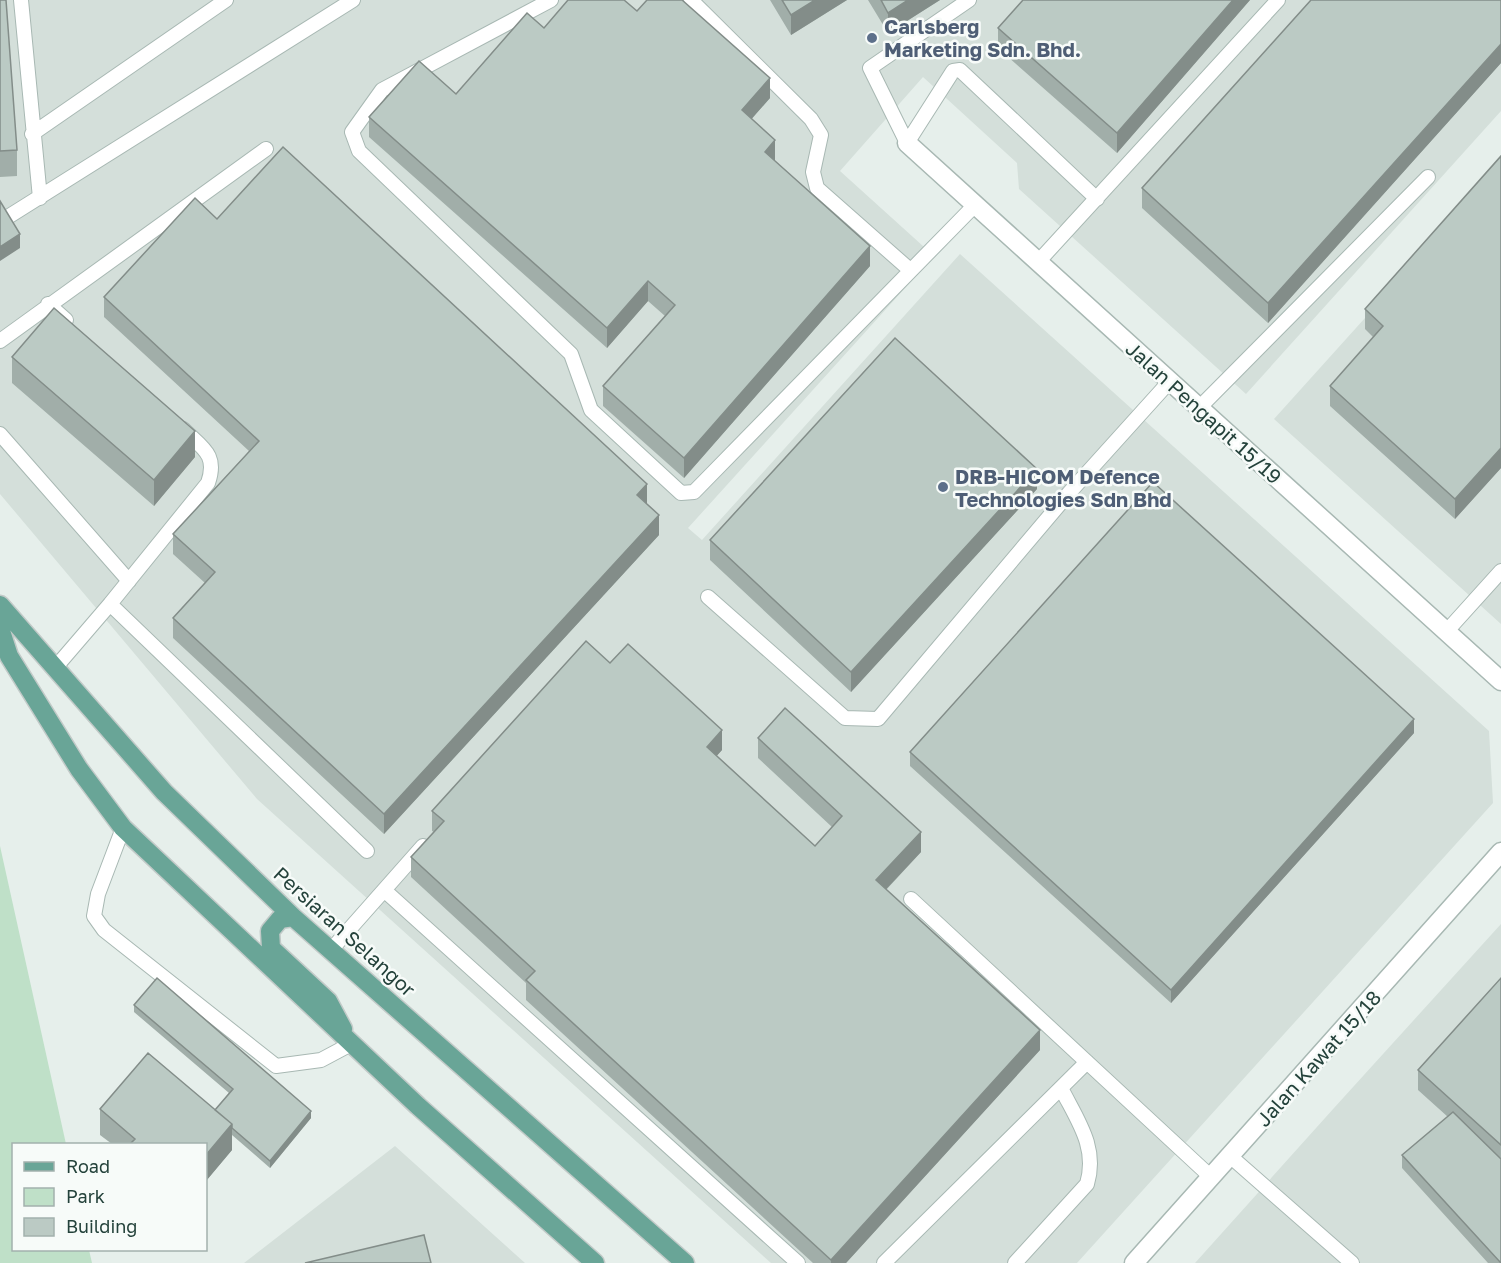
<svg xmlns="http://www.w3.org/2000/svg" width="1501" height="1263" viewBox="0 0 1501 1263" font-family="'Golos Text',sans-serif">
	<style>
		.built { fill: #d4dfda }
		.green { fill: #bfe0c8 }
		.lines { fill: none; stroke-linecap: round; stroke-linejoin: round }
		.lane-casing { stroke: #a8b8b3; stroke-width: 16 }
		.street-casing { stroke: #a8b8b3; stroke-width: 21 }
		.primary-casing { stroke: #c2cac8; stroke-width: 21 }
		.lane { stroke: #fff; stroke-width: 14 }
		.street { stroke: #fff; stroke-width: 18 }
		.primary { stroke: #69a597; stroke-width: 18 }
		.wall { fill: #a1aea9 }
		.shaded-wall { fill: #838d89 }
		.building { fill: #bbcac4; stroke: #838d89; stroke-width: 1.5 }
		.service-dot { fill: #5c6f8a; stroke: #f7fbf9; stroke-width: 2 }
		.labels { text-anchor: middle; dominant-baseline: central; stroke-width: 5; stroke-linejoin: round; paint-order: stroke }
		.service-label { font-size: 20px; font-weight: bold; fill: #4e5e75; stroke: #f7fbf9; text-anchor: start }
		.street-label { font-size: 20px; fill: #24423b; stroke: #f7fbf9 }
	</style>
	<rect width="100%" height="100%" fill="#e6efeb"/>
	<path class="built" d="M0,0H1501V111L1246,394L1019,189L1017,163L923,77L840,171L934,256L688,528L702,540L960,254L1489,731L1493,803L1077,1263H771L257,799L0,494Z
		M1501,167V624L1274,419Z
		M1501,924V1263H1195L1334,1108Z
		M395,1146L525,1263H244Z"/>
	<path class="green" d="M0,846L66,1144H14V1250H89L92,1263H0Z"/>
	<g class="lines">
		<g class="lane-casing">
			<path id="lane" d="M21,0L40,198
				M551,0L382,90L352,132L359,151L571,354L591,410L681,493L694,492L975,205
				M691,0L811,119L821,135L813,172L817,188L910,270
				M32,134L226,0
				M907,143L953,71L960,70L1097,199
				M907,143L870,68L969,0
				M3,220L353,0
				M1038,262L1278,0
				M48,304L66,320
				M0,341L266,149
				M1199,408L1428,177
				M0,434L129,581
				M708,597L845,718L878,719L1069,493L1170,381
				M110,604L367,851
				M1446,632L1501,571
				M55,668L110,604L208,483C218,454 202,448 183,429
				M123,828L98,894L94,916L104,930L276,1066L321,1060L351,1044
				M384,890L798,1263
				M911,899L1211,1177
				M331,950L423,846
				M1230,1156L1352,1263
				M884,1263L1087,1062
				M1015,1263L1087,1184C1098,1147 1077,1120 1061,1088"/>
		</g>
		<g class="street-casing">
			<path id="street" d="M907,143L1501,681
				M1134,1263L1501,852"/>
		</g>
		<g class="primary-casing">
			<path id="primary" d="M0,605L164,792L293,917L685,1263
				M0,628L9,656L79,769L123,828L418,1106L595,1263
				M293,917L280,919L270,931L271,948L328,1001L343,1029"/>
		</g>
		<use href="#lane" class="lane"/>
		<use href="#street" class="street"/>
		<use href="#primary" class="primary"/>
	</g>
	<path class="wall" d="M0,0L17,150V176L0,177Z
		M770,0H847L791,35Z
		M868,0H940L888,33Z
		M1023,0H1250L1117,153L998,48V28Z
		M1501,0V63L1268,323L1142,208V188Z
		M637,11L770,98L751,119L775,161L870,266L684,478L603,406V386L665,316L648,301L607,348L369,137V117L456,94L544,28Z
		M1501,156V468L1455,519L1330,406V386L1373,337L1365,329V309Z
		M217,219L647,504L659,535L384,834L173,638V618L205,583L173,554V534L249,451L104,317V297Z
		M12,357L195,457L154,506L12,383Z
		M1037,489L851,692L710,560V540Z
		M610,663L722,750L716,756L815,846L832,827L758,758V738L921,852L886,890L1040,1050L846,1263H813L526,1000V983L411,877V857L434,832L432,831V811Z
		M1414,733L1171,1003L910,766V752Z
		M1501,978V1263H1488L1402,1168V1155L1448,1117L1418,1090V1070Z
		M134,1005L311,1118L270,1168L232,1135V1150L206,1181V1144H112L100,1135V1109L215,1110L229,1093L134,1012Z"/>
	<path class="shaded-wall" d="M815,0H847L791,35V15Z
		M908,0H940L888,33V13Z
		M1233,0H1250L1117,153V133Z
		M1501,44V63L1268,323V303Z
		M770,78V98L742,130V110Z
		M775,140V160L765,172V152Z
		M20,234V248L0,261V247Z
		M870,246V266L684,478V458Z
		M648,281V301L607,348V328Z
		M195,431V457L154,506V480Z
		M1501,448V468L1455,519V499Z
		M1037,469V489L851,692V672Z
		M647,484V504L637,495Z
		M659,515V535L384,834V814Z
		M1414,719V733L1171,1003V990Z
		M722,730V750L707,767V747Z
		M921,832V852L876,900V880Z
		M1040,1030V1050L846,1263H831V1260Z
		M311,1111V1118L270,1168V1161Z
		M232,1124V1150L206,1181V1155Z"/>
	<path class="building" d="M0,0H6L17,150L0,151Z
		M568,0H624L637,11L647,0H682L770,78L742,110L775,140L765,152L870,246L684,458L603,386L675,305L648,281L607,328L369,117L419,61L456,94L527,13L544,28Z
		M782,0H815L791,15Z
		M881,0H908L888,13Z
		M1023,0H1233L1117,133L998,28Z
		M1311,0H1501V44L1268,303L1142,188Z
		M283,147L647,484L637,495L659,515L384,814L173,618L215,572L173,534L259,441L104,297L195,198L217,219Z
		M1501,156V448L1455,499L1330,386L1383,326L1365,309Z
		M0,201L20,234L0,247Z
		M54,308L195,431L154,480L12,357Z
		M895,338L1037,469L851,672L710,540Z
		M1153,482L1414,719L1171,990L910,752Z
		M586,641L610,663L628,644L722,730L707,747L815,846L842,816L758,738L785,708L921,832L876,880L1040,1030L831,1260L526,980L535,971L411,857L444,821L432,811Z
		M157,978L311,1111L270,1161L232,1128V1124L215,1110L233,1089L134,1005Z
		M1501,978V1145L1418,1070Z
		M148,1053L232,1124L206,1155V1144H130L135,1139L100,1109Z
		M1453,1112L1501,1159V1263L1402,1155Z
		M424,1235L431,1263H305Z"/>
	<g class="service-dot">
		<circle cx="872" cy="38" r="6"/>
		<circle cx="943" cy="487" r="6"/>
	</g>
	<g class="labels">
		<g class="service-label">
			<text x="884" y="26">Carlsberg<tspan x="884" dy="23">Marketing Sdn. Bhd.</tspan></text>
			<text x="955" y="476">DRB-HICOM Defence<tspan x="955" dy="23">Technologies Sdn Bhd</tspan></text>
		</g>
		<g class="street-label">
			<text transform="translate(1204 412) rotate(42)">Jalan Pengapit 15/19</text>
			<text transform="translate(345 931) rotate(42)">Persiaran Selangor</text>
			<text transform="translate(1318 1058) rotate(-48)">Jalan Kawat 15/18</text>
		</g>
	</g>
	<rect x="12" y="1143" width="195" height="108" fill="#f7fbf9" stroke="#a3b1ad" stroke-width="1.5"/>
	<rect x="24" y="1162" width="30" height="9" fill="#69a597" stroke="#a3b1ad" stroke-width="1.5"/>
	<text x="66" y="1173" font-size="18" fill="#24423b">Road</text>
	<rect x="24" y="1188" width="30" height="18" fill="#bfe0c8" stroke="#a3b1ad" stroke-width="1.5"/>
	<text x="66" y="1203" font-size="18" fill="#24423b">Park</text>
	<rect x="24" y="1218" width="30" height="18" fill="#bbcac4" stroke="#a3b1ad" stroke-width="1.5"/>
	<text x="66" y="1233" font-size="18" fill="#24423b">Building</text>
</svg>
